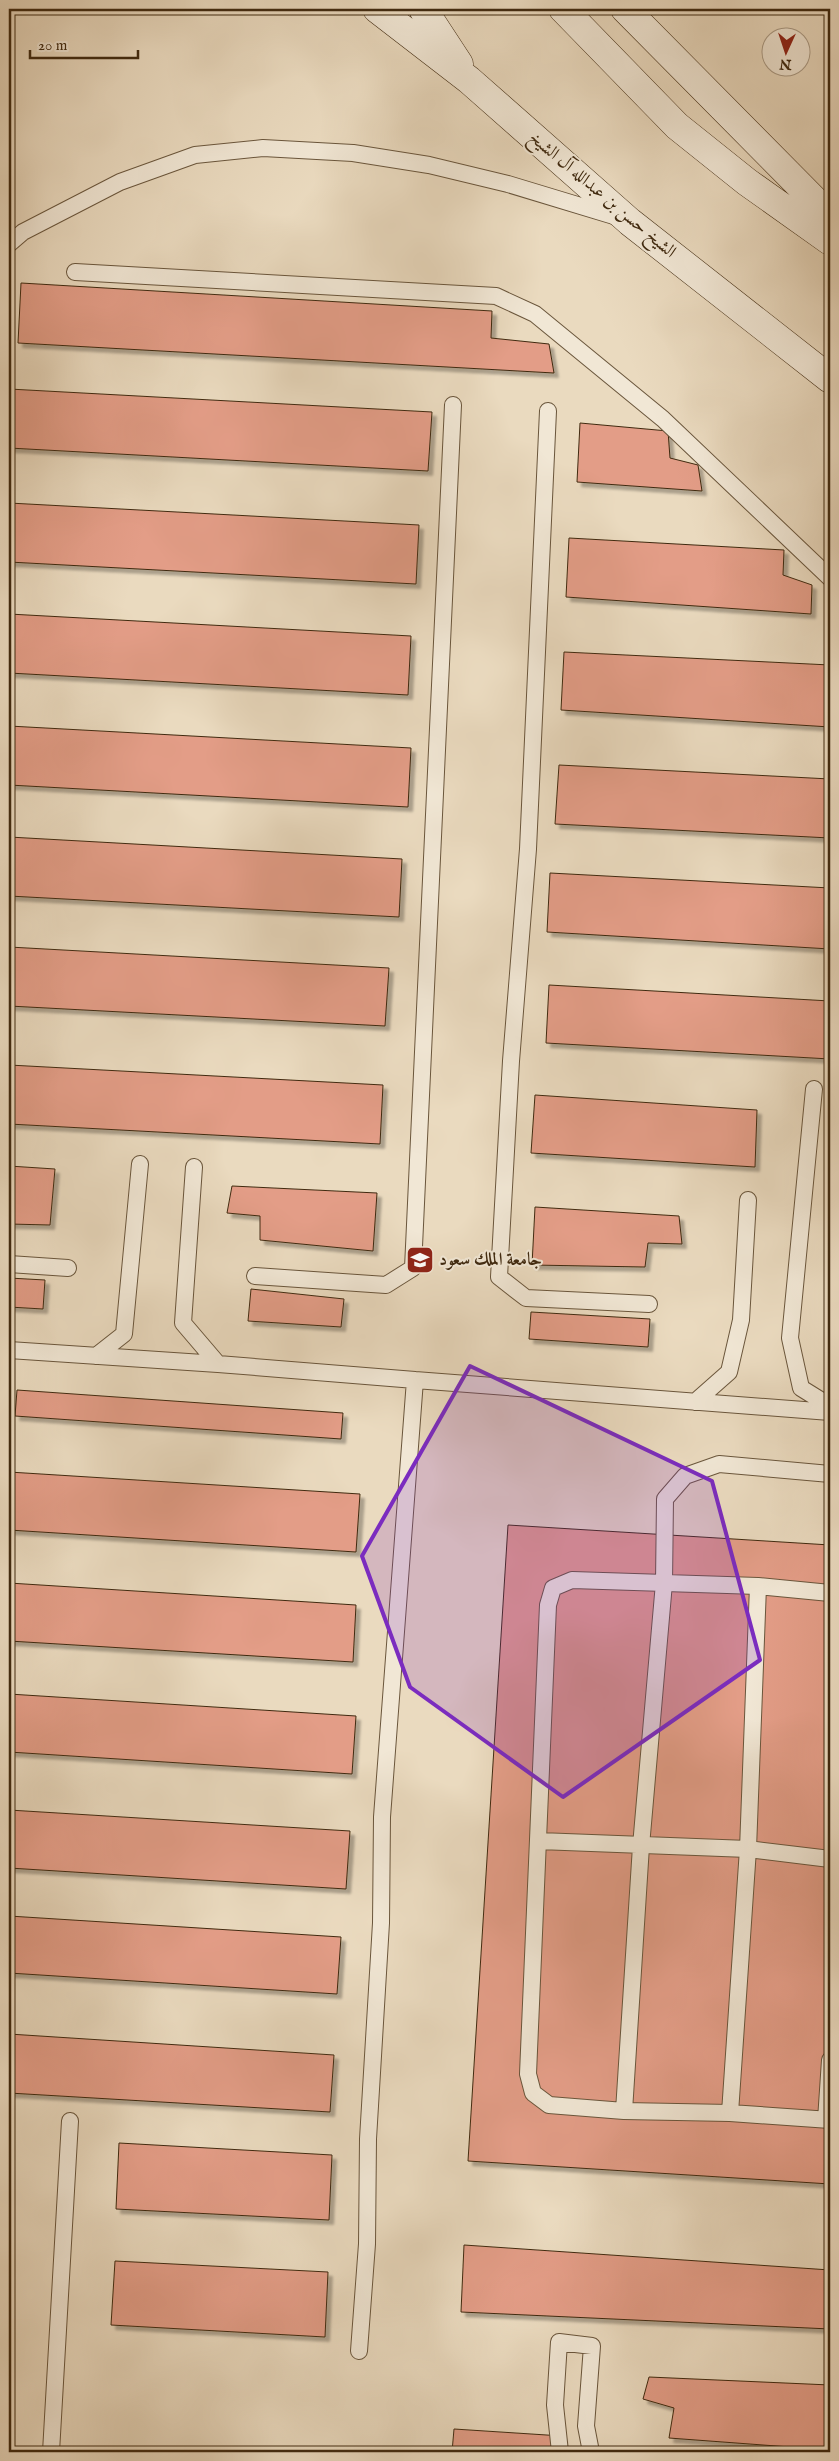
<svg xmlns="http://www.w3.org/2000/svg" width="839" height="2461" viewBox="0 0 839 2461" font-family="'IM FELL English',Amiri,serif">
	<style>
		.building { fill: #e39d87; stroke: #402a10; filter: url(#shadow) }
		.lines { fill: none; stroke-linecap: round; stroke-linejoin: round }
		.lane-casing { stroke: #6a563c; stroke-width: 18 }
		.secondary-casing { stroke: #402a10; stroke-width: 29 }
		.lane { stroke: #f1e7d5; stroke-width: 16 }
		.secondary { stroke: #f1e7d5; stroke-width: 28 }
		.marked { fill: #7b2cbf; fill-opacity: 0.2; stroke: #7b2cbf; stroke-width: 4; stroke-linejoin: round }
		.labels { text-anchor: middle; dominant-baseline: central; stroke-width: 4; stroke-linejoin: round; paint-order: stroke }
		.street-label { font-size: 18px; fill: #402a10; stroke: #f1e7d5 }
		.poi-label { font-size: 18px; font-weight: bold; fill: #402a10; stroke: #f1e7d5; text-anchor: start }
	</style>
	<defs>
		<filter id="shadow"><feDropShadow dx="4.5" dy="4.5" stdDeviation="1" flood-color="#0004"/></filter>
	</defs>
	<rect width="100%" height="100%" fill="#eadabf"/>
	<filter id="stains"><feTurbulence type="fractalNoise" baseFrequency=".004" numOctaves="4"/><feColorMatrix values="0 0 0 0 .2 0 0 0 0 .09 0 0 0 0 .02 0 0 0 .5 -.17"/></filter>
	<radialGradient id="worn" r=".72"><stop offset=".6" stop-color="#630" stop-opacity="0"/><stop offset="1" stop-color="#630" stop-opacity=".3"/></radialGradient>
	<path class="building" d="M21,283L492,311L491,338L549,344L554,373L18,343Z
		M9,389L432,412L428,471L9,448Z
		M580,423L668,431L670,458L698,465L702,491L577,482Z
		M9,503L419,525L416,584L9,562Z
		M569,538L784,550L783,575L812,585L811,614L566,597Z
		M9,614L411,636L408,695L9,673Z
		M564,652L830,665V727L561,710Z
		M9,726L411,748L408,807L9,785Z
		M559,765L830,779V838L555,824Z
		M9,837L402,859L399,917L9,896Z
		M550,873L830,888V949L547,932Z
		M9,947L389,968L385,1026L9,1006Z
		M549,985L830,1001V1059L546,1043Z
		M9,1065L383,1085L380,1144L9,1124Z
		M535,1095L757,1110L755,1167L531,1153Z
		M9,1166L55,1169L50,1225L9,1224Z
		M232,1186L377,1193L373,1251L260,1240V1216L227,1213Z
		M535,1207L679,1216L682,1244L648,1243L645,1267L532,1265Z
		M9,1278L45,1280L43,1309L9,1307Z
		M251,1289L344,1299L341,1327L248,1321Z
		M531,1312L650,1319L648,1347L529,1339Z
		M17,1390L343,1413L341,1439L15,1416Z
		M9,1472L360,1494L356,1552L9,1530Z
		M508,1525L830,1545V2184L468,2161Z
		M9,1583L356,1605L353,1662L9,1641Z
		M9,1694L356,1716L352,1774L9,1752Z
		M9,1810L350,1831L346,1889L9,1868Z
		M9,1916L341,1937L337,1994L9,1973Z
		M9,2034L334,2055L330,2112L9,2093Z
		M119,2143L332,2155L329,2220L116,2209Z
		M464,2245L830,2270V2329L461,2312Z
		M115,2261L328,2272L325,2337L111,2325Z
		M649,2377L830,2385V2450L669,2438L674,2408L643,2399Z
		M454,2429L562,2436L561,2452H452Z"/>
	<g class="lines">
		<g class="lane-casing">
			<path id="lane" d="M9,244L23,232L120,182L195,155L263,148L353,153L429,165L508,184L617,217
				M75,272L496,296L535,314L663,419L830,578
				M548,411L528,849L511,1061L499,1277L526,1298L649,1304
				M814,1089L790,1338L801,1388L830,1406
				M194,1167L183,1323L218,1364
				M9,1264L68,1268
				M255,1276L386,1285L413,1268L453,405
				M9,1350L218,1364L415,1380
				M96,1356L124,1334L140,1164
				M695,1402L729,1372L741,1320L748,1200
				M830,1593L758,1586L572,1580L553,1588L548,1605L528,2074L533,2093L549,2105L624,2111L730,2113L830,2120
				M539,1841L748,1849L830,1859
				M624,2111L641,1846L664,1583L665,1499L685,1476L719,1464L830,1474
				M730,2113L748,1849L758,1586
				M826,2120L830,2060
				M359,2351L367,2244L368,2139L381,1923L382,1817L415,1380L830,1412
				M51,2452L70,2121
				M560,2452L555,2405L559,2342L592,2346L586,2426L591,2452"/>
		</g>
		<g class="secondary-casing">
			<path id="secondary" d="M377,9L469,80L630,222L830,379
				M423,9L459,64
				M563,9L677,126L747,182L830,241
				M625,9L830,216"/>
		</g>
		<use href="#lane" class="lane"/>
		<use href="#secondary" class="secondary"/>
	</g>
	<path class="marked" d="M470,1366L712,1481L760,1660L563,1797L410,1687L362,1556Z"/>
	<defs>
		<g id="university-square" transform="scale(1.4375)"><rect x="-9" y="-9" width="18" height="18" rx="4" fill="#8f2418" stroke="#f1e7d5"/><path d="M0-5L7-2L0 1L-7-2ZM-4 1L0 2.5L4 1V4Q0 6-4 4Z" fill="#fff"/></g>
	</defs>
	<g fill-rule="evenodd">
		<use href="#university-square" x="420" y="1260"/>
	</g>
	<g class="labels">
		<g class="street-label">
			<text transform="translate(602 195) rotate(40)">الشيخ حسن بن عبدالله آل الشيخ</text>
		</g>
		<g class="poi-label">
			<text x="439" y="1260">جامعة الملك سعود</text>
		</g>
	</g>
	<rect width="839" height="2461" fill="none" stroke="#eadabf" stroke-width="30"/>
	<rect x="10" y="10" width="819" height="2441" fill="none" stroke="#402a10" stroke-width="2.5"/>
	<rect x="15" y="15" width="809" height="2431" fill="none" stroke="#402a10"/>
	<g transform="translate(786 52) rotate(183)"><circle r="24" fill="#f1e7d5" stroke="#aa9b86"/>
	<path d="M0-4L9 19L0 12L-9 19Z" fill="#8f2418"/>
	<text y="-8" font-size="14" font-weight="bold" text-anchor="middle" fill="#402a10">N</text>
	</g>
	<path d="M30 50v8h108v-8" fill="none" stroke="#402a10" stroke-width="2.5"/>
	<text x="38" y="50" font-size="15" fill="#402a10" stroke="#f1e7d5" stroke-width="4" paint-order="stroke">20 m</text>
	<rect width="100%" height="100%" filter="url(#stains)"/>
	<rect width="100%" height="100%" fill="url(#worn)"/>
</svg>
